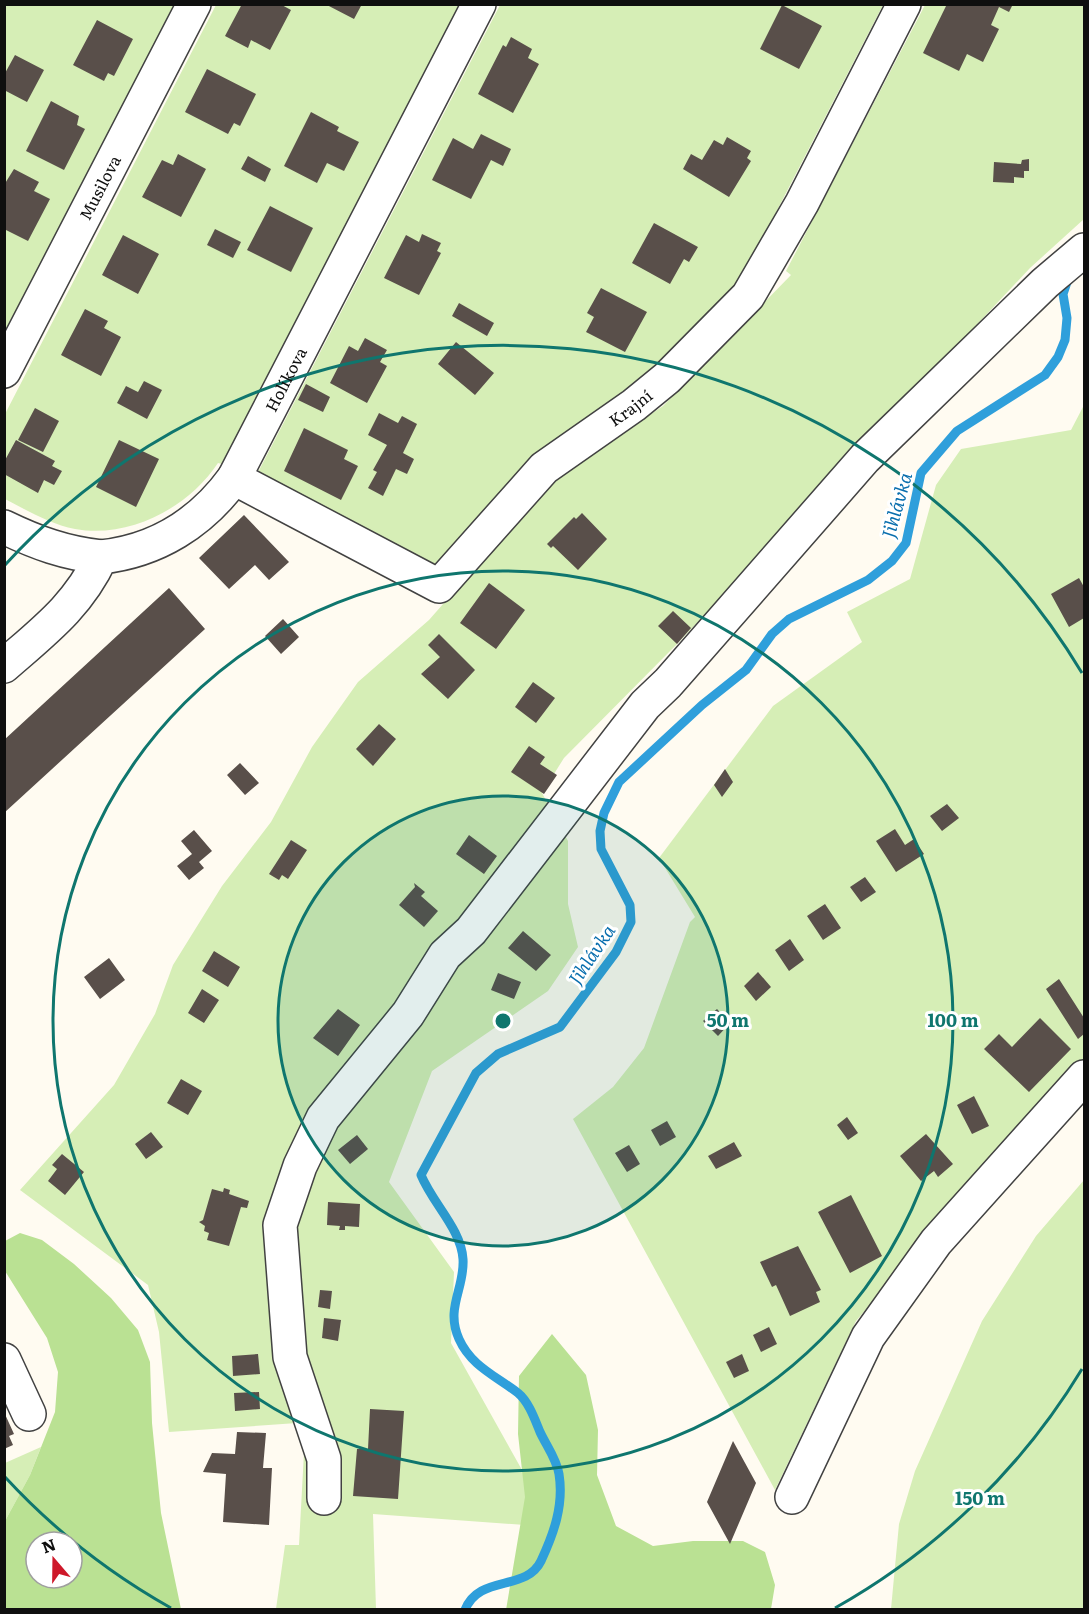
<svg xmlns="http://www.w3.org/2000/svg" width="1089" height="1614" viewBox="0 0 1089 1614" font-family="Literata,serif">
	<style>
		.green { fill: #d6eeb6 }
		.forest { fill: #bae193; fill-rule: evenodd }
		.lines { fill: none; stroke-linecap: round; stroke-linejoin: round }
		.stream { stroke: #2f9fdb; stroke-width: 9 }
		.building { fill: #594f4a }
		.minor-casing { stroke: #424242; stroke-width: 36 }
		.minor { stroke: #fff; stroke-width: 33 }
		.ring { fill: none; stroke: #0f766e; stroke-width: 3 }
		.labels { text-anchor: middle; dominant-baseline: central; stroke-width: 6; stroke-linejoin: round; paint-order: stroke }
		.street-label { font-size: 16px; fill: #0f0f0f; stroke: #fff }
		.water-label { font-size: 18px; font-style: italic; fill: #0a6fae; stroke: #fff }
		.centre { fill: #0f766e; stroke: #fff; stroke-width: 3 }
		.ring-label { font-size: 18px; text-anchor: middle; font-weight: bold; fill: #0f766e; stroke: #fff; stroke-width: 6; stroke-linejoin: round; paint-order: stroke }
	</style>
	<rect width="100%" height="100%" fill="#fffbf1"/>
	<path class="green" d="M5,5H176L5,337Z
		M216,5H460L222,464L218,463C189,507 130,539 75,529C50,524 28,511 5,499L4,416Z
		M500,5H883L739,284L632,393L438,571L254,480Z
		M925,5H1084V219L1030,268L677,644L564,758L542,793L568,841V904L578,947L548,991L432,1071L389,1182L454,1272L451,1343L531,1486L539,1526L373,1514L376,1609H276L285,1545H299L305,1434L297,1423L169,1432L159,1332L148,1285L20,1190L114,1085L155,1014L173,965L222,886L271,822L312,747L358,682L429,620L552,480L663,406L791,275L786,271Z
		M1084,405V1068L1004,1147L856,1321L775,1490L573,1119L613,1087L644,1048L690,922L695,917L659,858L773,706L862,642L847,612L910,579L936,485L961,449L1071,430Z
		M1084,1180V1609H891L899,1524L915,1471L982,1321L1036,1236Z
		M41,1447L30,1475L5,1521V1463Z"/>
	<path class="forest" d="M20,1233L42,1240L74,1264L111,1298L138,1330L150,1362L152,1423L161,1513L181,1609H5V1521L30,1475L55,1412L58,1372L47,1338L5,1271V1241ZM36,1542H72V1578H36Z
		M552,1334L586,1375L598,1430L597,1475L616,1526L653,1546L693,1541H743L765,1552L775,1585L771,1609L506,1610L525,1497L518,1434L519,1376Z"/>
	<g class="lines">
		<path class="stream" d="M465,1610C479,1574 526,1592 541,1561C554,1533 564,1505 559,1474C557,1460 546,1445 540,1432C535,1420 529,1402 518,1393C496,1376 471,1366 459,1339C445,1308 465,1288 463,1259C461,1229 433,1204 421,1175L476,1073L498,1054L560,1027L616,952L631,922L630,905L601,849L600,831L604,813L619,782L702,705L746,670L772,634L789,619L868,580L892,561L906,543L921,473L957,431L1045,375L1058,357L1065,340L1067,318L1063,294L1068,279"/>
	</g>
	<path class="building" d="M242,4H280L291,10L270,50L251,40L248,48L225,36Z
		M325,4H362L354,19Z
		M947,4H1013L1009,12L999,7L991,25L999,29L983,62L967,54L959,71L923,53Z
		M782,5L822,26L799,69L760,49Z
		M97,20L133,39L114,76L108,73L104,81L73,65Z
		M511,37L532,49L528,58L539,64L513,113L478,94L503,45L506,47Z
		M15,55L44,70L27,102L4,90V75Z
		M207,69L256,94L240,126L234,123L228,134L185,112Z
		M51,101L79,116L77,125L85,129L64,170L26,151Z
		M311,112L339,127L337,131L359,142L344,171L327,163L317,183L284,166Z
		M481,134L511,149L503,166L491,160L471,199L432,180L453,138L473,149Z
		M727,137L751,151L747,158L751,161L729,197L683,169L691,154L702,160L714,140L723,145Z
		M178,154L206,169L181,217L142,197L162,160L173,165Z
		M248,156L271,169L265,182L241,169Z
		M1029,159V171H1024V178L1014,177V183L993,182L994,162L1021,164L1022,160Z
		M14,169L39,182L34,191L50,199L28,241L4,229V185Z
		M270,206L313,228L291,272L247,250Z
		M654,223L698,247L689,262L684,259L670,284L632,263Z
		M215,229L241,242L233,258L207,245Z
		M422,234L441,243L437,251L441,253L419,295L384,278L406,235L419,242Z
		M123,235L159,254L138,294L102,275Z
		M601,288L647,312L625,352L586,332L594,317L587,313Z
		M459,303L494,323L487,336L452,316Z
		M85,309L108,321L104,328L121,337L101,376L61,355Z
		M365,338L387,350L380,362L387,366L367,403L330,383L349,346L358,351Z
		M456,342L494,373L475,395L438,364Z
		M144,381L162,390L147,419L117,403L126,386L138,392Z
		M306,384L330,397L323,412L298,400Z
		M35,408L59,421L43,452L18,440Z
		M379,413L398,423L402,416L417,424L403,453L414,459L407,474L396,469L383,496L368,488L377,472L373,470L387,445L368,435Z
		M304,428L348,450L344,459L358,466L341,500L284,471Z
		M16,440L55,461L52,466L62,471L54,485L44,480L38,493L4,474V462Z
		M119,440L159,459L136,507L96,487Z
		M582,513L607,539L578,570L553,546L551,548L547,544L574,517L576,519Z
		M244,515L289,562L269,580L255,565L229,589L199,558Z
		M1079,578L1084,587V618L1069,627L1051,594Z
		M489,583L525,610L496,649L460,623Z
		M169,588L205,629L4,813V740Z
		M673,611L691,628L677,644L658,626Z
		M283,619L299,637L281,654L265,636Z
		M439,634L475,670L448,699L421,674L440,657L428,645Z
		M533,682L555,698L536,723L515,707Z
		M379,724L396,739L373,766L356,749Z
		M529,746L545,757L540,764L557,775L544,794L511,772Z
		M240,763L259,783L245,795L227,775Z
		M725,769L733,782L722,797L714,785Z
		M947,804L959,818L942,831L930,816Z
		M895,829L905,845L914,839L924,854L896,872L876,841Z
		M194,830L212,851L199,862L204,868L189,880L177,866L192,854L181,841Z
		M469,835L497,856L484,874L456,854Z
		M291,840L307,850L288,879L282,875L279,880L269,874Z
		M865,877L876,892L861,902L850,887Z
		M414,883L425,892L421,896L438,911L424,927L399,905L415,887Z
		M825,904L841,928L823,940L807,916Z
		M523,931L551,955L536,971L508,948Z
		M790,939L804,960L789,971L775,950Z
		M214,951L240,967L228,987L202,971Z
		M109,958L125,980L100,999L84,977Z
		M758,972L771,987L756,1001L744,986Z
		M498,973L521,982L514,999L491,990Z
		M1059,979L1084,1018V1034L1078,1039L1046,989Z
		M202,989L219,1000L204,1023L188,1013Z
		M338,1009L360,1025L338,1056L313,1038Z
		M717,1009L730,1023L718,1036L703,1021Z
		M1040,1018L1071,1049L1029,1092L984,1049L999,1034L1012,1047Z
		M181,1079L202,1091L188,1115L167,1103Z
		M974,1096L989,1126L972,1134L957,1105Z
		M847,1117L858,1133L848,1140L837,1125Z
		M667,1121L676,1137L660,1146L651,1130Z
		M151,1132L163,1147L146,1159L135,1144Z
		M926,1134L953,1164L938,1177L934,1171L921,1181L900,1156Z
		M357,1135L368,1149L350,1164L338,1150Z
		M734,1142L742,1156L716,1169L708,1156Z
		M629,1145L640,1164L627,1172L615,1153Z
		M62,1154L84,1172L65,1195L48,1181L57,1169L52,1165Z
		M224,1188L230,1190L229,1194L249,1201L247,1208L241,1207L229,1246L207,1240L209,1233L204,1231L205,1226L199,1222L203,1220L212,1189L223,1192Z
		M851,1195L882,1256L850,1273L818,1212Z
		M328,1202L360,1204L359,1227L345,1226V1230H339L340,1226L327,1225Z
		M798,1246L821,1290L816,1292L820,1302L790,1316L776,1285L772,1287L760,1262Z
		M320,1290L332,1291L330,1309L318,1307Z
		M324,1318L341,1320L338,1341L322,1338Z
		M769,1327L777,1344L761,1352L753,1335Z
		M258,1354L260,1374L233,1376L232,1356Z
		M742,1354L749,1371L734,1378L726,1362Z
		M259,1392L260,1409L235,1411L234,1393Z
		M370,1409L404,1411L398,1499L353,1496L357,1449H368Z
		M4,1412L14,1434L9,1436L13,1445L4,1449Z
		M237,1432L266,1433L263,1468H272L269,1525L223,1522L226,1474L203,1472L212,1453L235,1454Z
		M733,1441L756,1483L730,1544L707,1502Z"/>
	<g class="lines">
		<g class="minor-casing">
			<g id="minor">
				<path id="s1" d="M4,371L194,4"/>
				<path id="s2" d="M234,478L439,586L544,468L634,405L667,378L748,296L802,203L904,4"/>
				<path d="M4,527C37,543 65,553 101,557"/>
				<path id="s3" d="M4,666C44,631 78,606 101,557C157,551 202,522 234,478L479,4"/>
				<path d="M4,1360L29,1414"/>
				<path d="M792,1497L868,1337L936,1242L1084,1077"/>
				<path d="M324,1498V1459L290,1357L280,1225L300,1166L323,1118L408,1014L445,955L471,931L645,705L668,683L865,458L1045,283L1084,250"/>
			</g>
		</g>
		<use href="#minor" class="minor"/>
	</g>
	<circle cx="503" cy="1021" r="225" fill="#0f766e" fill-opacity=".12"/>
	<g class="ring">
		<circle cx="503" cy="1021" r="225"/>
		<circle cx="503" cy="1021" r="450"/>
		<path d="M1082 1369A675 675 0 0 1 835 1608M171 1608A675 675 0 0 1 5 1477M5 565A675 675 0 0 1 1082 673"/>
	</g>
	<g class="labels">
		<g class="street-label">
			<text stroke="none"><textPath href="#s1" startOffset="207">Musilova</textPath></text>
			<text stroke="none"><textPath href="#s3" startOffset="418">Holíkova</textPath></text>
			<text stroke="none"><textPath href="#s2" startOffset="495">Krajní</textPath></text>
		</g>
		<g class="water-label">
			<text transform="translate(896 505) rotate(-74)">Jihlávka</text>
			<text transform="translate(591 954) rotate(-56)">Jihlávka</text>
		</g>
	</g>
	<circle cx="503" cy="1021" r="9" class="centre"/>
	<g class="ring-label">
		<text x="728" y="1027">50 m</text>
		<text x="953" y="1027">100 m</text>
		<text x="980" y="1505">150 m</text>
	</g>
	<rect width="1089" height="1614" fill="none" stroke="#0f0f0f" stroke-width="12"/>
	<g transform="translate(54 1560) rotate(340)"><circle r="28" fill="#ffffff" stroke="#9f9f9f" stroke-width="1.5"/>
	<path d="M0-4.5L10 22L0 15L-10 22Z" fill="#ce182a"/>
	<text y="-9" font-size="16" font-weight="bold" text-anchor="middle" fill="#0f0f0f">N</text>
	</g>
</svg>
